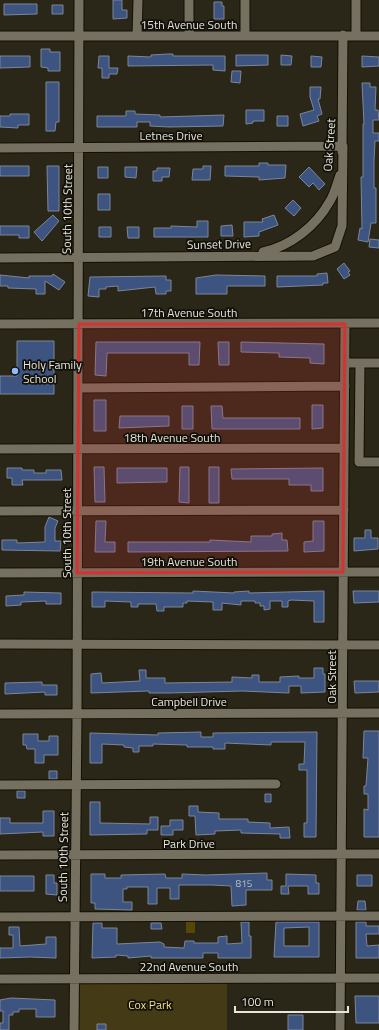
<svg xmlns="http://www.w3.org/2000/svg" width="379" height="1030" viewBox="0 0 379 1030" font-family="'Titillium Web',sans-serif">
	<style>
		.green { fill: #443a15 }
		.water { fill: #564705 }
		.building { fill: #3d5380; stroke: #7d8696; fill-rule: evenodd }
		.lines { fill: none; stroke-linecap: round; stroke-linejoin: round }
		.minor-casing { stroke: #130f03; stroke-width: 11 }
		.minor { stroke: #75705f; stroke-width: 9 }
		.marked { fill: #d73131; fill-opacity: 0.2; stroke: #d73131; stroke-width: 3; stroke-linejoin: round }
		.poi-dot { fill: #93b7fd; stroke: #111009; stroke-width: 1.5 }
		.labels { text-anchor: middle; dominant-baseline: central; stroke-width: 3.5; stroke-linejoin: round; paint-order: stroke }
		.number-label { font-size: 10px; fill: #bdc0c4 }
		.street-label { font-size: 12px; fill: #e8e5db; stroke: #111009 }
		.poi-label { font-size: 12px; fill: #e8e5db; stroke: #111009; text-anchor: start }
		.park-label { font-size: 12px; fill: #f7df89; stroke: #111009 }
	</style>
	<rect width="100%" height="100%" fill="#2b2718"/>
	<path class="green" d="M227,978V1030H73L74,979Z"/>
	<path class="water" d="M186,920H195V933H186Z"/>
	<path class="building" d="M113,0H122V10H127V18L113,19Z
		M214,2H222V6H224V19H214Z
		M4,4H37V14L4,15Z
		M52,5H63V14H52Z
		M41,49H50V52H60V71H48V68L41,67Z
		M168,54H173V56H225V71L213,70V65L128,66V56L151,57V55Z
		M236,55H268V65L236,66Z
		M281,55L292,56L291,65H281Z
		M0,56H30V67L0,68Z
		M99,56H109V68H118L117,74H109V78H102V68H98Z
		M311,56L322,57L321,67H311Z
		M362,56L379,57V66L362,67Z
		M232,71H241L240,83L231,82Z
		M46,82H59V122H56L55,131H46Z
		M362,83H370V87H376L375,110H378L379,120H373V133H379V141H375L374,161V188H376V223H371L368,242L358,240L360,228L362,229L361,177H363V124H364Z
		M310,87H321L320,99H318L322,114L317,116L319,121L303,126L300,114L314,110L310,97Z
		M246,110H264V121H253V123L246,124Z
		M126,111H135V114L160,115V117L224,115L223,126L169,127L150,126V122H137V127H97V116H126Z
		M10,114H29V125H18V128L0,127V116H10Z
		M277,116H288V126H277Z
		M259,163H268V165H286L285,178L259,180V177L225,176V166H259Z
		M0,166H29V176H0Z
		M47,166H59V211H48Z
		M203,166H211L210,180H192L193,169H203Z
		M98,167H108V178H98Z
		M125,167H137L136,178L125,177Z
		M309,167L325,184L319,190L313,183L309,187L299,177Z
		M157,168H170L169,177H162V181H153V171H157Z
		M98,194H110V210H98Z
		M293,200L301,208L294,216L285,208Z
		M53,215L59,221L42,241L34,232Z
		M274,215L278,225L259,232V236L244,237V222H263L262,219Z
		M197,221H208V237H154V228H171V226L197,227Z
		M232,225L233,236H221V226Z
		M0,226H29V238H19V235H0Z
		M99,227H111V237H99Z
		M127,227H139V238H128Z
		M370,239L379,240V248L369,247Z
		M344,263L350,271L348,272L350,275L344,279L337,269Z
		M327,273L328,283H323V285L277,287V276H317V274Z
		M53,274L65,282L59,290L45,281V294H36V289L8,288V286H0V275L29,278V276H52Z
		M216,275L265,276V286H227V294H196V278Z
		M166,276V280H171V291H166V294H156L155,287L118,291V286L106,287V289H99V297L88,296L90,277Z
		M17,341H54V394H0V376H17Z
		M96,342H200L199,365H189V353H107L106,376L95,375Z
		M218,342H229V365H219Z
		M241,342L324,344V364L310,363V358L279,357V353L241,352Z
		M94,400H106V431H94Z
		M312,405H323V428L312,429Z
		M182,406H193V429H182Z
		M211,406H222L223,418H300V429H212Z
		M120,416H169V426L119,428Z
		M94,467H104L105,502H95Z
		M180,467H189V503L179,502Z
		M209,467H219V503H209Z
		M7,468H22V470H34V473H46V470H61L62,480H22L23,485H12V478H7Z
		M117,468H167V482L117,483Z
		M323,468V491H311V485H289V479H232L231,469Z
		M49,517L58,521L55,528V541H61L60,551L2,550V540H17V543L45,542V527Z
		M96,521H106L105,542H115V552H95Z
		M313,521H324V551L304,552V542L313,541Z
		M365,530H371V538H378V549L354,551V538H365Z
		M282,533V540H287L288,551L128,552V542H210V540L251,542V536H272V534Z
		M193,591L234,593V592L249,591V593L324,591V622H314V601L291,600L288,601V607H282V601H270V609L264,610V606H260V603H255V601H241V605L222,603V610H213V602L187,601V603H183V607H164V611H157L156,604H138V607H131V602L105,601V607H92V592L193,593Z
		M353,591H379V602L354,603Z
		M24,592L61,593V604H46V601L21,602V605L6,606V596L24,595Z
		M314,668H323V674H325V692L301,693V686H289V693L242,691L169,693H149V691L91,693V674L101,673L102,683L140,681L139,670H146V678H165V683L232,682V677L252,678V675H259V682H280V677L299,676V678H314Z
		M354,681H379V692L355,693Z
		M42,682V685H57V695H45V692L5,694V683Z
		M364,731H379V837H364V809L368,810V794H364V786H366L368,758H363Z
		M201,732V737H213V733L317,732L316,837H304V823H307V770H299V764H304L305,742H271V745L225,743V749H213V747H187V745L153,744V746H139V752H133V748L124,747V745L102,744V763H90V733L158,735V733Z
		M23,734H38V741H49V736H58V755H44V763H35V749H27L26,745H23Z
		M49,771H57V779H49Z
		M17,791H25V798H17Z
		M265,794H271V802H265Z
		M90,802H100V823L150,824V817H158V830H147V834L90,835Z
		M189,806H198V812L219,813V819H248V822L270,823V828L289,827L290,838H280V834L241,833V830L215,831V834L196,835L195,816H189Z
		M43,811H54V836H43V832L0,834V818H10V823H43Z
		M170,820H183V830H173V835H161V826H170Z
		M267,873V880H272V890H246V905L232,906L231,886L212,885H179V899H170V888H157V904H148V887H127V889H123V902H132V910L95,909V903H91V874H105V878H121V875L165,874L166,878H182V874L205,875Z
		M286,874L316,875V883H319V894H308V886H288L289,894H281V886H286Z
		M46,875H54V883H57V895L46,894Z
		M357,875H372V886H357Z
		M0,876H34V891H0Z
		M358,901H365L366,910H357Z
		M241,922H249V936H251V958H218V953H203V958H151V956L128,958V956L116,955V957L92,958L93,923H102V928H117V944L160,942L164,944V947L184,948L185,941H194V943H218V937L227,936V944L242,943Z
		M276,922H319V957H274ZM309,927V946H284V928Z
		M356,922H366V926H379V934H366L367,946L379,945V958H356Z
		M151,923H161L162,929H151Z
		M9,927H19L20,946L46,944V937H56V958L30,957L0,958V948H13V935H9Z
		M355,996H379V1023H356Z
		M11,998L55,1000V1017H36V1009H19V1012H13V1015H9V1030H0V1023H3V1011H0V1000Z
		M288,1015H303V1030H288Z
		M97,1024H106V1030H97Z"/>
	<g class="lines">
		<g class="minor-casing">
			<path id="minor" d="M245,35V0
				M0,36H379
				M137,36L138,0
				M189,36V0
				M356,36V0
				M0,148L343,146L342,226L335,247L313,256L0,258
				M342,152L343,35
				M263,252C291,246 316,226 330,201C335,193 337,183 340,175
				M0,324L379,323
				M345,363H379
				M360,363L359,462H379
				M78,388L345,386
				M0,449L344,448
				M0,511L344,510
				M0,573L379,572
				M0,644L379,645
				M0,714L379,713
				M0,785L276,784
				M0,855L379,854
				M0,917L379,916
				M0,979L379,978
				M74,1030L77,714L79,0
				M340,1030L345,324"/>
		</g>
		<use href="#minor" class="minor"/>
	</g>
	<path class="marked" d="M79,324H345L343,572L77,573Z"/>
	<circle class="poi-dot" cx="15" cy="371" r="4"/>
	<g class="labels">
		<g class="number-label">
			<text x="244" y="883">815</text>
		</g>
		<g class="street-label">
			<text x="189" y="24">15th Avenue South</text>
			<text x="171" y="135">Letnes Drive</text>
			<text transform="translate(329 145) rotate(-86)">Oak Street</text>
			<text transform="translate(67 209) rotate(-89)">South 10th Street</text>
			<text transform="translate(219 244) rotate(-1)">Sunset Drive</text>
			<text x="189" y="312">17th Avenue South</text>
			<text x="172" y="437">18th Avenue South</text>
			<text transform="translate(66 533) rotate(-90)">South 10th Street</text>
			<text x="189" y="561">19th Avenue South</text>
			<text transform="translate(331 677) rotate(-90)">Oak Street</text>
			<text x="189" y="701">Campbell Drive</text>
			<text x="189" y="843">Park Drive</text>
			<text transform="translate(63 857) rotate(-89)">South 10th Street</text>
			<text x="189" y="966">22nd Avenue South</text>
		</g>
		<g class="poi-label">
			<text x="23" y="364">Holy Family<tspan x="23" dy="14">School</tspan></text>
		</g>
		<g class="park-label">
			<text x="150" y="1004">Cox Park</text>
		</g>
	</g>
	<path d="M235 1006v6h113v-6" fill="none" stroke="#e8e5db" stroke-width="2"/>
	<text x="241" y="1006" font-size="12" fill="#e8e5db" stroke="#111009" stroke-width="3" paint-order="stroke">100 m</text>
</svg>
